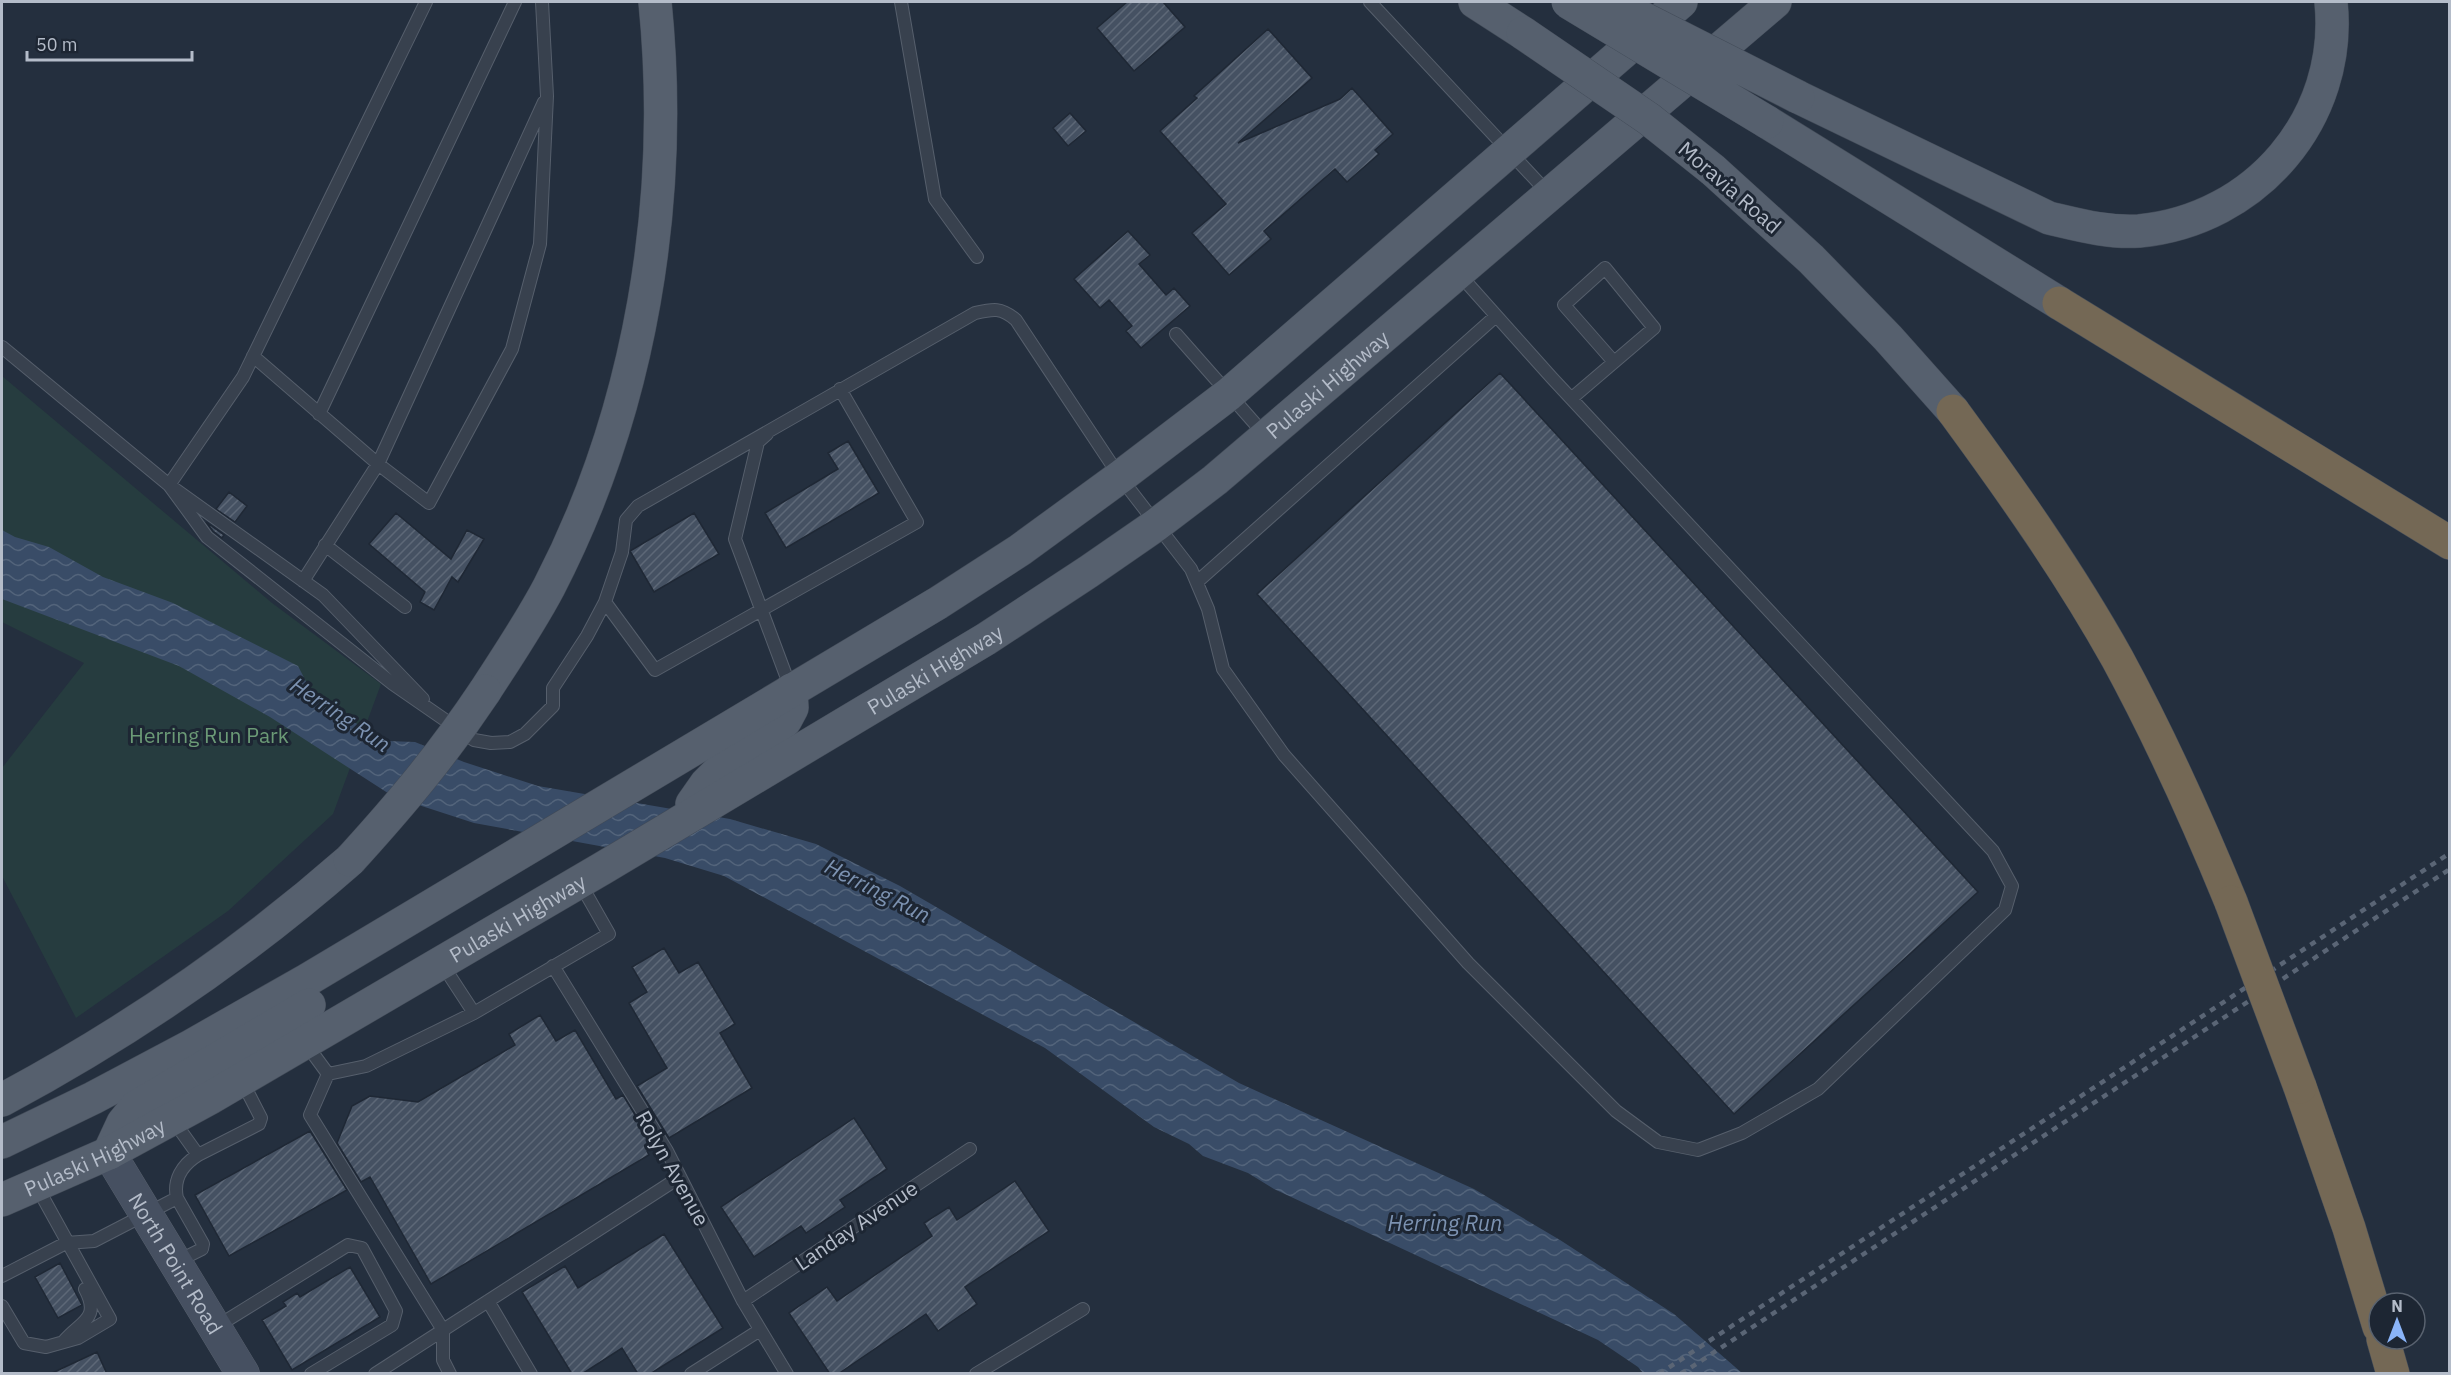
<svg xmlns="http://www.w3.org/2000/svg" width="2451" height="1375" viewBox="0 0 2451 1375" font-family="'IBM Plex Sans',sans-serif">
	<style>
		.green { fill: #263c3f }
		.water { fill: url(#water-waves) }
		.building { fill: url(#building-hatch); stroke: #1f2835; stroke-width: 1.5 }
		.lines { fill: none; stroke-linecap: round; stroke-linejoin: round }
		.lane-casing { stroke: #565f6c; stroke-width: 14 }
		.secondary-casing { stroke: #565f6c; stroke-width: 34 }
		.primary-casing { stroke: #414a57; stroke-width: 34 }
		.highway-casing { stroke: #434c59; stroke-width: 34 }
		.lane { stroke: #38414e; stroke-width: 12 }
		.secondary { stroke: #465061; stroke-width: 33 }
		.primary { stroke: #56606e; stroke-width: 33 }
		.highway { stroke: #746855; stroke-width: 33 }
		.rail { stroke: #5a6575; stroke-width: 4.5; stroke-dasharray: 6 6; stroke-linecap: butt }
		.primary-bridge-casing { stroke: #414a57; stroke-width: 34; stroke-linecap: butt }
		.highway-bridge-casing { stroke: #434c59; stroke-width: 34; stroke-linecap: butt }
		.primary-bridge { stroke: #56606e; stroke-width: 33 }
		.highway-bridge { stroke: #746855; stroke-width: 33 }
		.labels { text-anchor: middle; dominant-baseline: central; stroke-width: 6; stroke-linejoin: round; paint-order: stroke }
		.street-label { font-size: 21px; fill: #b4bcc9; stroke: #1d2633 }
		.park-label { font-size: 21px; fill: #6b9a76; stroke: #1d2633 }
		.water-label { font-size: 22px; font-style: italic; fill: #7c92b1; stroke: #1d2633 }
	</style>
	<defs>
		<pattern id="water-waves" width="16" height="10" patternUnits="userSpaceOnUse" patternTransform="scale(1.5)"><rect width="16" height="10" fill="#394c67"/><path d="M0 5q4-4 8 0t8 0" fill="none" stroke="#53647b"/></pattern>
		<pattern id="building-hatch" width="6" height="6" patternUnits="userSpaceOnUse" patternTransform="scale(1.5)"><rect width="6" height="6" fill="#455162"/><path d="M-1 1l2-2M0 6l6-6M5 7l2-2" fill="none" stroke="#5d6877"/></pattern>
	</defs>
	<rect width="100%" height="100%" fill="#242f3e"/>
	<path class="green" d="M2,376L272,603L381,684L333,814L228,911L76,1018L2,876V768L84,663L2,622Z"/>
	<path class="water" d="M2,530L15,537L49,547L103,577L173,603L298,666L316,701L388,741L415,742L464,762L538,786L730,819L816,844L900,886L1239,1083L1474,1189L1560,1240L1674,1314L1742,1373H1643L1638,1367L1598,1340L1274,1189L1248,1173L1203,1156L1189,1144L1154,1127L1045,1048L724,876L665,858L474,823L394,797L270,717L179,666L2,599Z"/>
	<path class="building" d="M1127,2H1163L1185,27L1134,71L1097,28Z
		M1268,29L1312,78L1238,143L1340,99L1352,88L1393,134L1375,150L1379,154L1347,182L1335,169L1264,231L1271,239L1229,275L1192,233L1226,204L1160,131L1197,98L1194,96Z
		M1070,113L1086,131L1068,146L1053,128Z
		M1128,231L1150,255L1139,264L1166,295L1174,288L1190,306L1141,348L1126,331L1132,326L1109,300L1100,308L1074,279Z
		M1500,373L1978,892L1734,1114L1257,594Z
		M848,441L879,493L786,548L765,513L838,469L828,453Z
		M229,492L247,506L235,522L216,509Z
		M396,513L451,559L467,530L484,539L458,582L452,577L434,610L420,602L425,592L369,544Z
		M694,513L719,554L654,592L630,551Z
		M206,522L224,535L222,538L213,531Z
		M664,948L679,973L698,962L735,1024L720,1033L752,1088L669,1138L637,1086L667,1068L629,1003L647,992L632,967Z
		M540,1015L556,1041L575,1030L616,1099L623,1095L654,1146L647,1151L649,1155L431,1284L370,1177L361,1182L337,1143L352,1106L370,1096L418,1102L515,1045L509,1034Z
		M854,1118L887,1169L840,1200L845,1207L806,1233L801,1226L754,1257L721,1207Z
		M310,1131L347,1190L229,1256L195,1195Z
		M1015,1181L1049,1231L965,1287L977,1304L938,1331L926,1314L838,1374H830L789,1313L827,1287L837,1301L932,1236L924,1223L949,1207L957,1220Z
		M664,1234L723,1328L650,1374H638L622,1348L582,1374H572L522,1292L565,1266L578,1288Z
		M60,1263L82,1305L58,1318L35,1277Z
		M350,1267L380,1317L292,1370L262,1320L286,1306L283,1302L297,1293L300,1297Z
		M97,1352L107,1374H50Z"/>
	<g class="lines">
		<g class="lane-casing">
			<path id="lane" d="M901,2L935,199L977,257
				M1370,2L1548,193
				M1176,334L1265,435
				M2,347L169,485L323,595L423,699
				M253,356L378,464L429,503L512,349L540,244L547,96L542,2
				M1572,398L1654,328L1605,268L1564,305L1614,362
				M319,414L515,2
				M767,434L758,442L735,539L791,689
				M169,485L207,537L393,684L474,740L491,743L510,742L525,734L553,706V688L587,636L605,602L622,552L626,520L638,506L975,313C993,309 1001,307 1016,320L1120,477L1191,569L1208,609L1223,669L1284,755L1468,963L1616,1111L1658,1142L1698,1150L1742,1133L1818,1089L2005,910L2012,886L1993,851L1552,378L1459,274
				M169,485L243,377L426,2
				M325,545L405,607
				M303,581L378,464L544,102
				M1197,582L1496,316
				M605,602L655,670L917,522L840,389
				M442,964L474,1013L609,934L580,883
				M553,966L667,1151L743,1301L787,1374
				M306,1044L328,1074L310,1115L443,1330V1360L450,1374
				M328,1074L366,1066L474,1013
				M173,1120L198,1155L259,1124L261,1118L242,1081
				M177,1198C173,1180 182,1165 198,1155
				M2,1276L66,1243L94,1241L177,1198L203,1244L202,1249L176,1262
				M488,1301L531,1374
				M743,1301L970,1149
				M2,1306L24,1343L46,1347L78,1338L110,1319L36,1185
				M216,1327L348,1245L362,1248L396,1311L392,1325L311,1374
				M64,1341C81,1321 101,1319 85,1289
				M375,1374L680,1177
				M691,1374L760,1330
				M976,1374L1083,1309"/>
		</g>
		<g class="secondary-casing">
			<g id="secondary">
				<path id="s1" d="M109,1153L243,1374"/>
			</g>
		</g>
		<g class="primary-casing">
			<g id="primary">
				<path d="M1475,2L1523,33"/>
				<path d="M1798,97L2049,218C2079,225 2108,233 2139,231C2256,220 2343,118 2331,2"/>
				<path d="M1767,122L2059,303"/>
				<path d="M1713,170L1811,259L1888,338L1953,411"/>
				<path d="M485,691C507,657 530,623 549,587C641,409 675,200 655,2"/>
				<path d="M692,804L706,784L728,762L785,721L792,708L791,690"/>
				<path d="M2,1100C127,1033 243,954 350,860"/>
				<path d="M2,1142L93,1098L191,1046L307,980L938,603L1020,550L1120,477L1229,394L1681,2"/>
				<path d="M109,1153L123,1123L136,1107L309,1005"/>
				<path id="s2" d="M2,1200L109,1153L210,1098L603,868L986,639L1088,572L1156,525L1215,480L1775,2"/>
			</g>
		</g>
		<g class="highway-casing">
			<path id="highway" d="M2059,303L2450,543
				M1953,411C2011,490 2069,572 2117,658C2160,737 2197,819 2231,902
				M2300,1087L2349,1228L2379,1327
				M2383,1339L2393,1374"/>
		</g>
		<use href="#lane" class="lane"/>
		<use href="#secondary" class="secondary"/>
		<use href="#primary" class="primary"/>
		<use href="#highway" class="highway"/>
		<path class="rail" d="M1659,1374L2450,853
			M1681,1374L2450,869"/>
		<g class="primary-bridge-casing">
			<path id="primary-bridge" d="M1568,2L1767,122
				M1611,2L1798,97
				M1523,33L1649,119L1713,170
				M350,860C401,804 443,754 485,691"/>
		</g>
		<g class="highway-bridge-casing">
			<path id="highway-bridge" d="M2231,902L2300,1087"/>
		</g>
		<use href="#primary-bridge" class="primary-bridge"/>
		<use href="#highway-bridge" class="highway-bridge"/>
	</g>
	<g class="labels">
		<g class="street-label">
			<text transform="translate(1730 187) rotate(41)">Moravia Road</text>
			<text stroke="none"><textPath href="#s2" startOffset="1560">Pulaski Highway</textPath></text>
			<text stroke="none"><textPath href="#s2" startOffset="1074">Pulaski Highway</textPath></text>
			<text stroke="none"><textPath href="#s2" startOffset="588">Pulaski Highway</textPath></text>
			<text stroke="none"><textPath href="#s2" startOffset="102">Pulaski Highway</textPath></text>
			<text transform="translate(673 1168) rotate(61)">Rolyn Avenue</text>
			<text transform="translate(856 1225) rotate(-34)">Landay Avenue</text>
			<text stroke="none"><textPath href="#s1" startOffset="129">North Point Road</textPath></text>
		</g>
		<g class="park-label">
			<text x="209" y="735">Herring Run Park</text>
		</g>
		<g class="water-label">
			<text transform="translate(341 714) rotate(34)">Herring Run</text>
			<text transform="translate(878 890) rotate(27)">Herring Run</text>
			<text x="1445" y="1222">Herring Run</text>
		</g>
	</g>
	<rect width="2451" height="1375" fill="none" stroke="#b4bcc9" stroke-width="6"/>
	<g transform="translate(2397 1321)"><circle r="28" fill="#1d2633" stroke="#59626f" stroke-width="1.5"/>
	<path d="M0-4.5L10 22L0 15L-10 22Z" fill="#8ab4f8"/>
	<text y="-9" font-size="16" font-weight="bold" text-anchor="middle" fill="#b4bcc9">N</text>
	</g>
	<path d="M27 51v9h165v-9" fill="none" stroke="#b4bcc9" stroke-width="3"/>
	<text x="36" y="51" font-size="18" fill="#b4bcc9" stroke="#1d2633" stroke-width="4.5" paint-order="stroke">50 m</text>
</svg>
